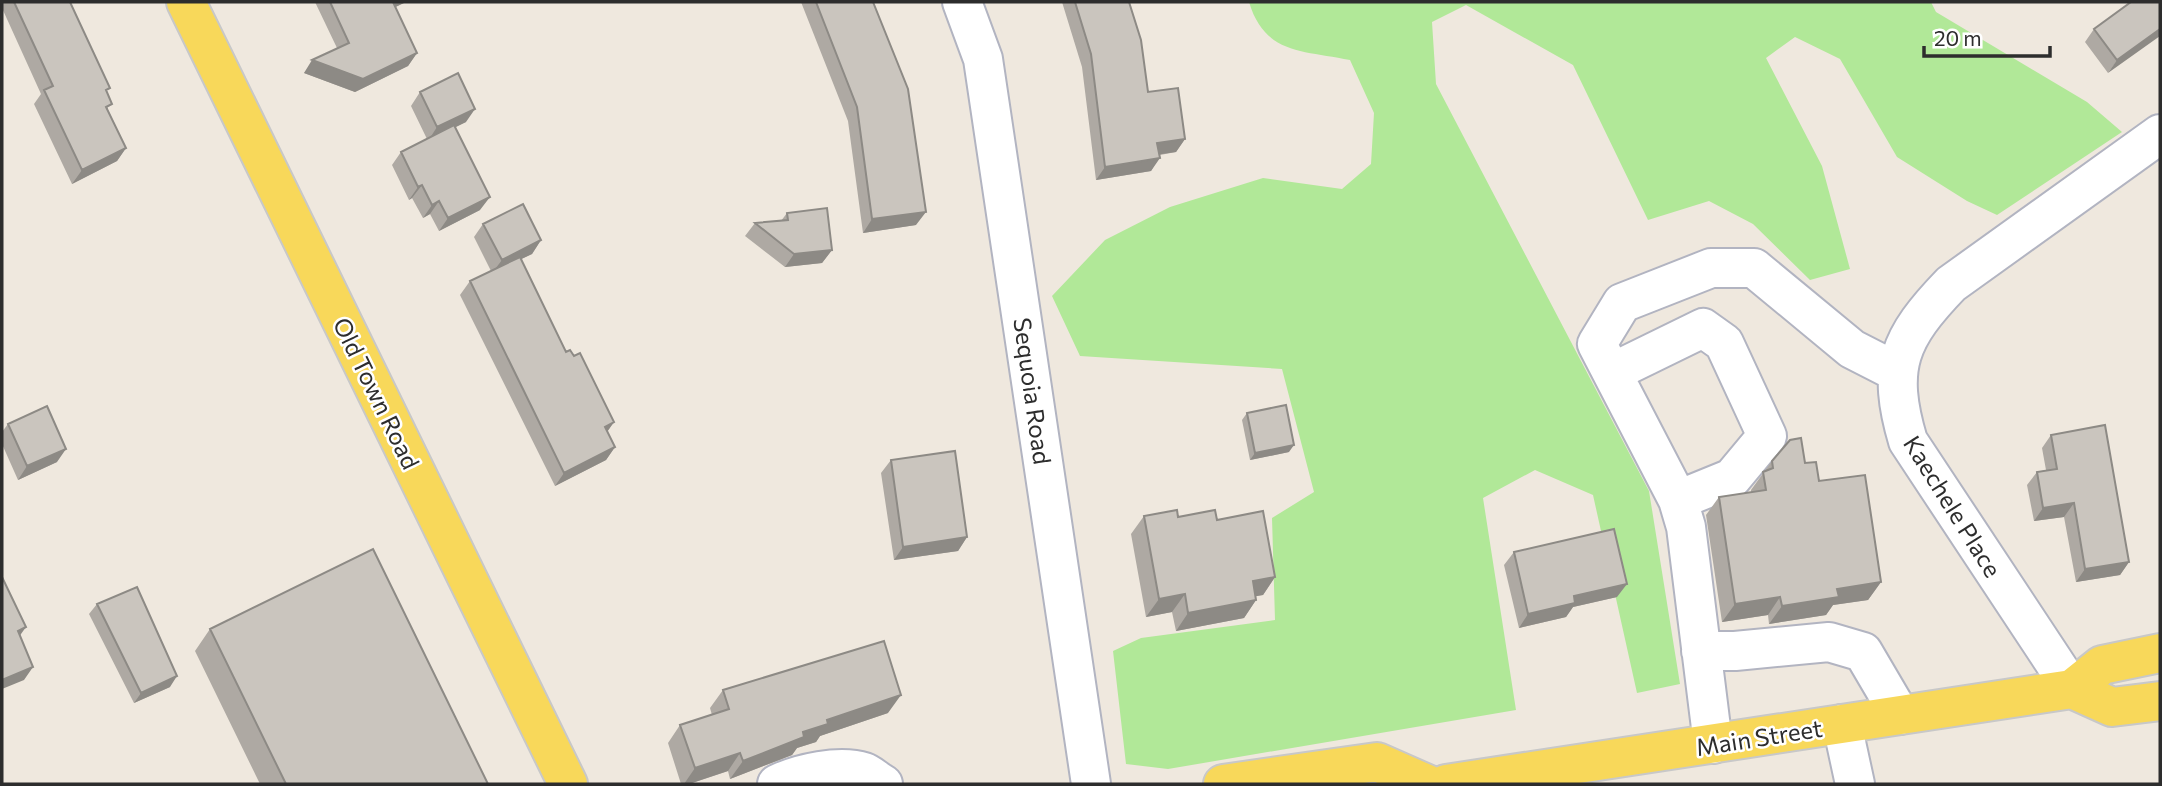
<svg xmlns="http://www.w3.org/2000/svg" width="2162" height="786" viewBox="0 0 2162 786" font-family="Commissioner,sans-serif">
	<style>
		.green { fill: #b1e898 }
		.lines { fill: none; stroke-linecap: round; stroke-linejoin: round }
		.minor-casing { stroke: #b2b4c1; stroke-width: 42 }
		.major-casing { stroke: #c8c8c8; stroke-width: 42 }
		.minor { stroke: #fff; stroke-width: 38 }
		.major { stroke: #f8d85a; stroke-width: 38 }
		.wall { fill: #aea9a3 }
		.shaded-wall { fill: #8d8a85 }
		.building { fill: #cac5be; stroke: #8d8a85; stroke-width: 2 }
		.labels { text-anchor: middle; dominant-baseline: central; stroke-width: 5; stroke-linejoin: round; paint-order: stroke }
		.street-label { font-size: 24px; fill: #2d2d2d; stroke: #fff }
	</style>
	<rect width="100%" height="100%" fill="#efe8de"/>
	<path class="green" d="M1249,2H1931L1936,12L2087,102L2122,132L1997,215L1967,201L1897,157L1840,59L1795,37L1766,58L1822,166L1850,269L1810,280L1753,224L1709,201L1648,220L1573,65L1466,5L1432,22L1436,84L1649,491L1680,684L1637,693L1593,495L1535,470L1483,498L1516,710L1168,769L1126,764L1113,651L1141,638L1275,620L1272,518L1314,492L1282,369L1080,356L1052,296L1105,240L1170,207L1263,178L1342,189L1371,164L1374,113L1350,60C1303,50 1265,55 1249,2Z"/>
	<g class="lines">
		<g class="minor-casing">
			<path id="minor" d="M962,2L983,59L1091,784
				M1613,372L1703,328L1724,343L1767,436L1732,478L1678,500
				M1701,651H1735L1829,642L1863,652L1900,715
				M2072,689L1908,441C1886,367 1899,338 1951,284L2160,134
				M1842,724L1855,784
				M1713,744L1686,527L1678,500L1597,344L1622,303L1711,268H1754L1852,349L1897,372
				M777,784C799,773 840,764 864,772C870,774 877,781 883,784"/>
		</g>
		<g class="major-casing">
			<path id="major" d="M186,2L568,784
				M2072,689L2112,707L2160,701
				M1223,784L1377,762L1427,784
				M1446,784L2072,689L2102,665L2160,653"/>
		</g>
		<use href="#minor" class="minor"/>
		<use href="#major" class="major"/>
	</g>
	<path class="wall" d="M2,2H70L107,92L108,110L126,148L117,161L72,184L34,104L41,94L2,8Z
		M315,2H406L395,7L417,53L408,66L355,92L304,73L337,48Z
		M801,2H873L916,225L863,233L848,121Z
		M1062,2H1129L1148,92L1185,139L1176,152L1160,155L1151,171L1096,180L1082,67Z
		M2160,2L2108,73L2085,42L2094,29Z
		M420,92L466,122L455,127L480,210L439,231L430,214L423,218L412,198L409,200L392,165L401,152L427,139L411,106Z
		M787,213L832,250L822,263L785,267L745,236L755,223L781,221Z
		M483,224L541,240L532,254L521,259L566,352L614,422L607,432L615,447L606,460L555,486L460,295L470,281L491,271L474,237Z
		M1247,413L1289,452L1250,460L1242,420Z
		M8,424L57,462L18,480L2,444V432Z
		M2051,435L2129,562L2120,575L2076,582L2064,517L2034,521L2027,485L2037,472L2046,470L2042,448Z
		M891,460L967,537L958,551L894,560L881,473Z
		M1772,461L1805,463L1819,481L1881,582L1868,600L1833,605L1826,615L1769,624L1768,615L1722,622L1706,515L1719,497L1751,492V490Z
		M1144,516L1217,520L1275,577L1263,595L1255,596L1256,600L1244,618L1176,631L1172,612L1146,617L1131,534Z
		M1514,552L1617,597L1573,607L1566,617L1519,628L1504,565Z
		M97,604L170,687L134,703L89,614Z
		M210,629L488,784H260L195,651Z
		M723,690L888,713L820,736L816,742L797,748L792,755L730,779L728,771L689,784H681L668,743L680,725L712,715L710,708Z"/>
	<path class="shaded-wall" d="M391,2H406L383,13Z
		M2160,29V36L2108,73L2117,60Z
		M417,53L408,66L355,92L304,73L312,60Z
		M475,109L466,122L428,141L437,127Z
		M1185,139L1176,152L1148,156L1157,143Z
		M126,148L117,161L72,184L82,170Z
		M1160,158L1151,171L1096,180L1105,167Z
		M422,185L412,198L409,200L418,187Z
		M490,197L480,210L439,231L448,218Z
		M439,201L430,214L423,218L432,205Z
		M926,212L916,225L863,233L872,219Z
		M541,240L532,254L492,273L502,260Z
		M832,250L822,263L785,267L794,254Z
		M614,422L604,436L605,427Z
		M1294,445L1289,452L1250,460L1255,453Z
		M615,447L606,460L555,486L564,473Z
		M66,449L57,462L18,480L27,466Z
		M2074,503L2064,517L2034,521L2043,508Z
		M967,537L958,551L894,560L903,547Z
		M2129,562L2120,575L2076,582L2085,569Z
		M1275,577L1263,595L1240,599L1253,581Z
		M1881,582L1868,600L1833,605L1826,615L1769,624L1782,606L1837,589Z
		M1627,584L1617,597L1573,607L1566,617L1519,628L1528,614L1574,596Z
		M1185,594L1172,612L1146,617L1159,599Z
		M1780,597L1768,615L1722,622L1735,604Z
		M1256,600L1244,618L1176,631L1188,613Z
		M26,627L16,641L18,631Z
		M33,667L24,680L2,689V680Z
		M177,676L170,687L134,703L141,693Z
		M901,695L888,713L820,736L816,742L797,748L792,755L730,779L743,761L827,720Z
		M740,753L728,771L689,784H684L695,768Z"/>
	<path class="building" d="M14,2H70L110,88L106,90L112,104L106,107L126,148L82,170L44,90L53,86Z
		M330,2H393L417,53L363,79L312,60L349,43Z
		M816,2H873L908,89L926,212L872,219L857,107Z
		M1075,2H1129L1141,40L1148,92L1178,88L1185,139L1157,143L1160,158L1105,167L1091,54Z
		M2131,2H2160V29L2117,60L2094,29Z
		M458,73L475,109L437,127L420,92Z
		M454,125L490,197L448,218L439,201L432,205L422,185L418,187L401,152Z
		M523,204L541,240L502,260L483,224Z
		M827,208L832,250L794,254L755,223L788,220L787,213Z
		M520,257L566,352L570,350L574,356L580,353L614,422L605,427L615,447L564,473L470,281Z
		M1286,405L1294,445L1255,453L1247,413Z
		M47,406L66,449L27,466L8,424Z
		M2105,425L2129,562L2085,569L2074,503L2043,508L2037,472L2057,469L2051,435Z
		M1801,438L1805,463L1816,462L1819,481L1865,475L1881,582L1837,589L1839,597L1782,606L1780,597L1735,604L1719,497L1766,490L1763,472L1773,468L1772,461L1790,440Z
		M955,451L967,537L903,547L891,460Z
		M1177,510L1178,517L1215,510L1217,520L1263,511L1275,577L1253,581L1256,600L1188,613L1185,594L1159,599L1144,516Z
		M1614,529L1627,584L1574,596L1575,603L1528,614L1514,552Z
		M373,549L488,784H286L210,629Z
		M2,577L26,627L18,631L33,667L2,680Z
		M137,587L177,676L141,693L97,604Z
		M884,641L901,695L827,720L828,724L803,732L804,737L743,761L740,753L695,768L680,725L729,709L723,690Z"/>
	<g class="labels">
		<g class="street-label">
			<text transform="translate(1033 391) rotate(82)">Sequoia Road</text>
			<text transform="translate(377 393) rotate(64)">Old Town Road</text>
			<text transform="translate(1953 506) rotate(58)">Kaechele Place</text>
			<text transform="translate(1759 737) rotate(-9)">Main Street</text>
		</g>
	</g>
	<rect width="2162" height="786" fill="none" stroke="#2d2d2d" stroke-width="7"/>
	<path d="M1924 46v10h126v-10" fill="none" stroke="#2d2d2d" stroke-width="3.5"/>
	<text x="1934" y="46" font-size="21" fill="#2d2d2d" stroke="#ffffff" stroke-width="5" paint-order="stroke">20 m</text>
</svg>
